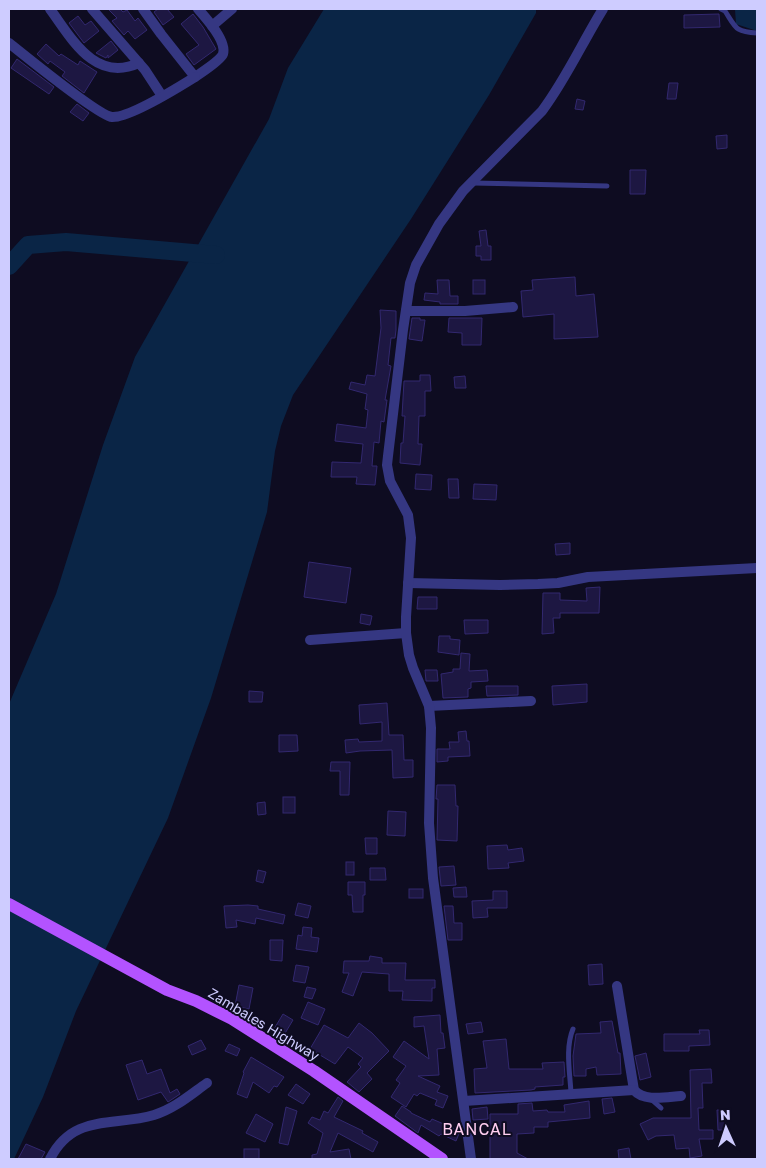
<svg xmlns="http://www.w3.org/2000/svg" width="766" height="1168" viewBox="0 0 766 1168" font-family="'Golos Text',sans-serif">
<style>
.water{fill:#0a2546}
.lines{fill:none;stroke-linecap:round;stroke-linejoin:round}
.river{stroke:#0a2546;stroke-width:18}
.building{fill:#1d1742;stroke:#32286f}
.service{stroke:#353782;stroke-width:5}
.minor{stroke:#353782;stroke-width:10}
.primary{stroke:#b353ff;stroke-width:12}
.labels{text-anchor:middle;dominant-baseline:central;stroke-width:4;stroke-linejoin:round;paint-order:stroke}
.street-label{font-size:14px;fill:#ceccff;stroke:#0e0c21}
.quarter-label{font-size:16px;letter-spacing:1px;fill:#ffcef0;stroke:#0e0c21}
</style>
<rect width="100%" height="100%" fill="#0e0c21"/>
<g class="water">
<path d="M324,9H536V13L489,95L411,219L293,395L281,426L275,451L267,512L211,698L168,818L76,1011L43,1097L14,1159H9V704L56,594L103,445L135,357L269,119L288,68Z"/>
<path d="M735,9H757V31L736,24Z"/>
</g>
<g class="lines">
<path class="river" d="M9,266L28,245L66,242L216,255"/>
</g>
<g class="building">
<path d="M108,9H120L123,12L127,10L135,21L138,18L147,30L135,39L128,31L124,35L112,21L117,18Z"/>
<path d="M158,9H167L174,17L163,25L154,12Z"/>
<path d="M193,14L203,27L216,49L194,65L186,54L199,45L181,24Z"/>
<path d="M719,14L720,27L684,28V15Z"/>
<path d="M78,16L85,25L91,21L99,31L84,43L69,23Z"/>
<path d="M111,41L118,50L108,58V55L106,58L96,53Z"/>
<path d="M46,44L59,56L61,54L78,65L80,61L97,72L84,93L62,76L65,72L50,61L48,64L37,54Z"/>
<path d="M17,59L54,87L49,94L11,68Z"/>
<path d="M669,83H678L676,99H667Z"/>
<path d="M577,99L585,101L583,110L575,109Z"/>
<path d="M77,104L89,113L83,121L70,112Z"/>
<path d="M727,135V148L717,149L716,136Z"/>
<path d="M630,170H646L645,194H630Z"/>
<path d="M486,230L488,246H491V260H481V256H476V246H481L479,231Z"/>
<path d="M575,277L576,296L594,294L598,337L554,339V314L523,317L521,291L533,290L532,280Z"/>
<path d="M437,280H449L450,296H458V304H440V302L424,300L425,293L438,294Z"/>
<rect x="473" y="280" width="12" height="14"/>
<path d="M380,310L396,311V330L395,338H391L388,365L391,366L385,400H387L384,422L381,421L379,443L374,442L372,466H377L375,485L356,484L357,477H331L332,462L361,463L363,444L335,441L337,424L366,428L368,410L365,409L367,394L349,389L351,382L365,385L367,375L375,376L381,328Z"/>
<path d="M412,318H420V320H425L422,341L409,339Z"/>
<path d="M449,318H482L481,345H462V333L448,332Z"/>
<path d="M420,375H430L431,391H425V416H419L418,444H422L420,465L400,463L401,443H403L405,416H402L404,381H420Z"/>
<path d="M465,376L466,388H455L454,377Z"/>
<path d="M416,474L432,475L431,490L415,489Z"/>
<path d="M448,479H458L459,498H449Z"/>
<path d="M474,484L497,485L496,500L473,499Z"/>
<path d="M570,543V554L556,555L555,544Z"/>
<path d="M309,562L351,568L346,603L304,597Z"/>
<path d="M600,587L599,613H560V618H553L554,633L542,634L543,593H560V600L587,601L586,588Z"/>
<path d="M418,597H437V609H417Z"/>
<path d="M361,614L372,616L370,625L360,623Z"/>
<path d="M464,620H488V633L465,634Z"/>
<path d="M439,636H450V639L460,640L459,655L438,652Z"/>
<path d="M461,653L470,654L469,671L487,670L488,681L471,682V688L468,689V697L443,698L441,674L453,672V669H460Z"/>
<path d="M425,670H437L438,681H426Z"/>
<path d="M587,684V702L553,705L552,686Z"/>
<path d="M486,686H518V695L487,696Z"/>
<path d="M249,691L263,692L262,702H249Z"/>
<path d="M387,703L389,735H403L404,760H413V777L393,778L392,750L360,751L346,753L345,740L358,739L359,742L382,741V722L360,724L359,705Z"/>
<path d="M466,731L467,741H469L470,756L448,757V761L437,762V749H450L449,742H459L458,732Z"/>
<path d="M279,735H297L298,751L279,752Z"/>
<path d="M331,762H350L349,795H340V771H330Z"/>
<path d="M437,785H455L456,806H458L457,841L437,840L438,799H436Z"/>
<rect x="283" y="797" width="12" height="16"/>
<path d="M265,802L266,814L258,815L257,803Z"/>
<path d="M388,811L406,812L405,836L387,835Z"/>
<path d="M365,838H377V854H366Z"/>
<path d="M507,845L508,850L522,848L524,861L508,863L509,868L488,869L487,846Z"/>
<rect x="346" y="862" width="8" height="13"/>
<path d="M454,866L456,885L441,886L439,867Z"/>
<path d="M370,868H385L386,880H370Z"/>
<path d="M258,870L266,872L263,883L256,881Z"/>
<path d="M348,882H365V895H363V912H353L352,895H348Z"/>
<path d="M466,887L467,897H454L453,888Z"/>
<rect x="409" y="889" width="14" height="9"/>
<path d="M493,891H507V908H487L488,917L473,918L472,901L493,900Z"/>
<path d="M298,903L311,906L308,918L295,915Z"/>
<path d="M248,905L258,906V909L285,915L283,924L256,918L255,924L236,920L237,927L226,928L224,906Z"/>
<path d="M444,906H453L454,923H462V940H448Z"/>
<path d="M303,927L312,928L311,937L319,938L317,952L296,949L298,935L302,936Z"/>
<path d="M270,940H283L282,961L270,960Z"/>
<path d="M370,956L382,958V963H406L405,980H435V988H432V1001L402,1000L403,991H389V974L362,972L353,996L342,992L349,973H343L344,961H369Z"/>
<path d="M602,964L603,984L589,985L588,965Z"/>
<path d="M296,965L309,967L305,983L293,981Z"/>
<path d="M239,985L253,988L249,1009L235,1006Z"/>
<path d="M307,987L316,989L312,999L304,997Z"/>
<path d="M308,1002L325,1009L318,1025L301,1018Z"/>
<path d="M283,1014L293,1020L284,1035L274,1029Z"/>
<path d="M440,1015L441,1033H443L445,1048L437,1049L439,1075L418,1076L440,1086L437,1092L448,1096L443,1108L435,1105L437,1100L420,1093L417,1096L414,1094L406,1107L391,1097L400,1083L396,1080L406,1066L393,1057L404,1041L429,1059L424,1026L414,1027V1017Z"/>
<path d="M612,1021L618,1053H620L621,1074L597,1075L596,1067L586,1069V1076H574L573,1056L576,1034L601,1033L600,1022Z"/>
<path d="M481,1022L483,1032L468,1034L466,1024Z"/>
<path d="M359,1023L372,1033L389,1051L367,1073L372,1079L359,1092L347,1082L361,1067L358,1064L363,1058L348,1047L335,1064L310,1049L324,1025L348,1038Z"/>
<path d="M699,1030H709L710,1045L689,1046V1051H664V1034H700Z"/>
<path d="M506,1039L509,1069H543L542,1063L564,1062L565,1077H563V1085L535,1087V1089L531,1090L475,1093L474,1069L487,1068L483,1041Z"/>
<path d="M201,1040L206,1049L192,1055L188,1046Z"/>
<path d="M229,1044L240,1049L237,1056L225,1051Z"/>
<path d="M646,1053L651,1077L640,1080L635,1056Z"/>
<path d="M251,1057L284,1077L277,1087L274,1086L269,1093L253,1082L247,1098L237,1094L244,1073L243,1072Z"/>
<path d="M142,1060L147,1074L161,1069L170,1093L177,1089L180,1094L168,1102L161,1092L138,1100L126,1065Z"/>
<path d="M711,1069L712,1083H702L703,1108H698L699,1130H713V1139H699L702,1156L690,1158L689,1148L676,1149L674,1135L656,1136L648,1140L640,1124L653,1118H691L690,1070Z"/>
<path d="M296,1084L310,1094L303,1104L288,1095Z"/>
<path d="M338,1097L343,1101L334,1117L363,1131L362,1133L378,1142L373,1152L338,1133L330,1152L349,1149L351,1159H312V1155L317,1154L323,1133L308,1123L312,1117L320,1120L324,1111L328,1113Z"/>
<path d="M612,1098L615,1112L604,1114L602,1099Z"/>
<path d="M589,1101L590,1118L548,1122V1127H534V1133L517,1134V1153L528,1159H490V1114H518V1104L532,1103L533,1111L547,1110L548,1112H565L564,1105Z"/>
<path d="M402,1106L411,1112V1113L430,1122L432,1119L460,1131L456,1141L441,1134L439,1136L421,1125L418,1133L395,1116Z"/>
<path d="M286,1107L297,1111L288,1145L279,1143Z"/>
<path d="M487,1107L488,1119L473,1120L472,1109Z"/>
<path d="M717,1110H725V1130H718Z"/>
<path d="M256,1114L273,1124L265,1142L246,1133Z"/>
<path d="M26,1144L45,1152L41,1159H18Z"/>
<path d="M629,1148L631,1159H619L618,1150Z"/>
<rect x="244" y="1149" width="15" height="10"/>
</g>
<g class="lines">
<g class="service">
<path d="M721,9L725,11C736,28 735,32 757,33"/>
<path d="M473,183L607,186"/>
<path d="M571,1093C570,1073 565,1048 573,1029"/>
<path d="M652,1100L661,1108"/>
</g>
<g class="minor">
<path d="M50,9C72,39 95,83 139,63"/>
<path d="M92,9L145,70L162,96"/>
<path d="M143,9L161,34L195,77C202,72 220,61 223,54C227,41 206,18 198,9"/>
<path d="M212,26L232,9"/>
<path d="M9,43C24,55 99,116 112,117C129,118 179,87 195,77"/>
<path d="M406,311H465L513,307"/>
<path d="M408,583L500,585L538,584L558,583L588,577L757,568"/>
<path d="M310,640L406,633"/>
<path d="M429,706L531,701"/>
<path d="M617,986L634,1090C644,1102 666,1097 681,1096"/>
<path d="M464,1101L634,1090"/>
<path d="M50,1159C73,1113 113,1127 154,1115C174,1109 190,1095 207,1083"/>
<path d="M471,1159L433,878L429,823L431,728L429,706L413,668L409,655L406,633V617L411,538L408,515L390,481L387,465L388,456L403,330L410,283L416,265L439,224L463,191L542,111C566,79 582,43 603,9"/>
</g>
<path class="primary" d="M9,904L167,990L196,1001L232,1019L314,1071L442,1159"/>
</g>
<g class="labels">
<g class="street-label">
<text transform="translate(264 1024) rotate(31)">Zambales Highway</text>
</g>
<g class="quarter-label">
<text x="477" y="1129">BANCAL</text>
</g>
</g>
<rect width="766" height="1168" fill="none" stroke="#ceccff" stroke-width="20"/>
<g transform="translate(726 1128) rotate(357)" stroke="#0e0c21" stroke-width="4" paint-order="stroke">
<path d="M0-4L9 19L0 12L-9 19Z" fill="#ceccff"/>
<text y="-8" font-size="14" font-weight="bold" text-anchor="middle" fill="#ceccff">N</text>
</g>
</svg>
